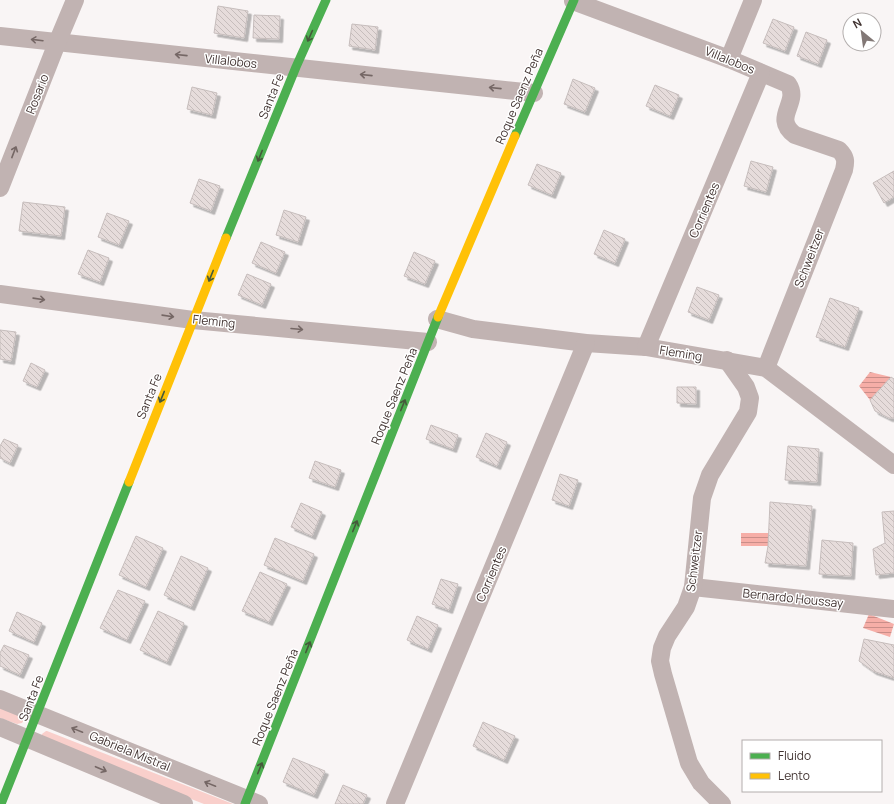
<svg xmlns="http://www.w3.org/2000/svg" width="894" height="804" viewBox="0 0 894 804" font-family="Manrope,sans-serif">
<style>
.grass{fill:#f9cfcb}
.water{fill:url(#water-rules)}
.building{fill:url(#building-back-hatch);stroke:#c6bdbc;filter:url(#shadow)}
.lines{fill:none;stroke-linecap:round;stroke-linejoin:round}
.street{stroke:#c1b3b2;stroke-width:18}
.fast{stroke:#4caf50;stroke-width:9}
.slow{stroke:#ffc107;stroke-width:9}
.oneway{stroke:#45593b}
.oneway2{stroke:#756765}
.labels{text-anchor:middle;dominant-baseline:central;stroke-width:3;stroke-linejoin:round;paint-order:stroke}
.street-label{font-size:12px;fill:#423432;stroke:#fff}
</style>
<defs>
<pattern id="water-rules" width="6" height="5" patternUnits="userSpaceOnUse"><rect width="6" height="5" fill="#f6aea7"/><path d="M0 2.5h6" fill="none" stroke="#c98e89"/></pattern>
<pattern id="building-back-hatch" width="6" height="6" patternUnits="userSpaceOnUse"><rect width="6" height="6" fill="#e6dcdb"/><path d="M-1 5l2 2M0 0l6 6M5-1l2 2" fill="none" stroke="#c6bdbc"/></pattern>
<filter id="shadow"><feDropShadow dx="3.5" dy="3.5" stdDeviation="0" flood-color="#0004"/></filter>
</defs>
<rect width="100%" height="100%" fill="#f9f5f5"/>
<g class="grass">
<path d="M0,705L25,718L22,723L17,724L0,718Z"/>
<path d="M46,731H47L233,804H204L43,741L41,738L42,734Z"/>
</g>
<g class="water">
<path d="M870,372L891,377L870,400L859,386Z"/>
<rect x="741" y="533" width="27" height="13"/>
<path d="M869,614L894,624L890,637L863,628Z"/>
</g>
<g class="building">
<path d="M218,6L248,11L244,38L214,33Z"/>
<path d="M254,15L280,16L279,39L253,38Z"/>
<path d="M773,19L794,27L785,51L763,43Z"/>
<path d="M352,24L378,27L375,50L349,46Z"/>
<path d="M806,32L827,40L818,64L797,56Z"/>
<path d="M573,79L595,88L585,112L564,104Z"/>
<path d="M655,85L679,95L670,116L646,106Z"/>
<path d="M192,87L217,93L212,115L187,109Z"/>
<path d="M751,161L773,167L766,192L744,186Z"/>
<path d="M537,164L561,173L552,195L528,185Z"/>
<path d="M894,171V197L884,203L873,183Z"/>
<path d="M199,179L220,186L211,211L190,203Z"/>
<path d="M23,202L65,207L61,236L19,231Z"/>
<path d="M284,210L306,217L298,242L276,235Z"/>
<path d="M107,213L129,221L119,245L98,237Z"/>
<path d="M604,230L625,239L615,263L594,254Z"/>
<path d="M261,242L285,252L276,273L252,263Z"/>
<path d="M88,250L109,258L100,282L78,274Z"/>
<path d="M414,252L435,261L425,284L404,276Z"/>
<path d="M247,274L271,284L262,305L238,295Z"/>
<path d="M697,287L719,295L709,320L688,312Z"/>
<path d="M830,298L859,308L845,347L816,337Z"/>
<path d="M0,330L16,332L11,361L0,359Z"/>
<path d="M31,363L45,370L37,387L23,381Z"/>
<path d="M891,377L894,379V418H889L875,411L870,400Z"/>
<path d="M677,387H696V404L677,403Z"/>
<path d="M431,425L458,435L453,449L426,439Z"/>
<path d="M486,433L507,442L497,466L476,457Z"/>
<path d="M4,439L18,445L10,463L0,458V446Z"/>
<path d="M788,446L819,449L817,482L785,480Z"/>
<path d="M315,461L341,470L335,487L309,478Z"/>
<path d="M560,474L578,480L569,506L552,500Z"/>
<path d="M770,502L812,506L806,566L765,563L768,546Z"/>
<path d="M301,503L322,512L312,536L291,527Z"/>
<path d="M894,511V573L876,575L873,549L885,543L882,512Z"/>
<path d="M136,536L163,548L146,587L119,575Z"/>
<path d="M275,538L314,554L303,581L264,565Z"/>
<path d="M822,540L853,543L851,576L819,574Z"/>
<path d="M181,556L208,568L191,607L164,595Z"/>
<path d="M260,572L287,584L269,622L242,611Z"/>
<path d="M441,579L458,584L449,610L432,604Z"/>
<path d="M118,590L145,601L127,640L100,628Z"/>
<path d="M158,611L184,623L167,662L140,650Z"/>
<path d="M17,612L42,623L34,642L9,631Z"/>
<path d="M417,616L438,625L428,649L407,640Z"/>
<path d="M864,639L894,645V678L873,671L859,661Z"/>
<path d="M4,645L29,655L20,675L0,666V653Z"/>
<path d="M483,722L515,736L504,760L473,746Z"/>
<path d="M293,758L325,771L314,795L283,782Z"/>
<path d="M343,785L367,795L363,804H335Z"/>
</g>
<g class="lines">
<g class="street">
<path d="M573,1L729,59L788,84C801,103 771,117 795,135L839,150C846,157 846,161 844,170L766,368"/>
<path d="M0,36L534,93"/>
<path d="M729,59L753,0"/>
<path d="M0,188L57,43L75,0"/>
<path d="M0,294L193,320L428,342"/>
<path d="M437,319L473,329L586,343L646,347L766,368L894,465"/>
<path d="M646,347L761,73"/>
<path d="M693,587L894,609"/>
<path d="M0,699L259,804"/>
<path d="M0,727L184,804"/>
<path d="M395,804L586,343"/>
<path d="M722,804L701,783L689,763L663,674L660,661L662,648L667,636L686,607L693,587L702,498L710,475L748,412L750,398L746,387L727,360"/>
</g>
<g class="fast">
<path d="M515,136L574,0"/>
<path d="M226,238L296,67L326,0"/>
<path d="M1,804L129,482"/>
<path d="M245,804L438,317"/>
</g>
<g class="slow">
<path d="M438,317L515,136"/>
<path d="M129,482L226,238"/>
</g>
</g>
<defs><path id="oneway-shaft" d="M-6 0H5M1.5-3L5.5 0L1.5 3" fill="none" stroke-width="1.6" stroke-linecap="round" stroke-linejoin="round"/></defs>
<g class="oneway">
<use href="#oneway-shaft" transform="translate(310 36) rotate(114)"/>
<use href="#oneway-shaft" transform="translate(260 156) rotate(112)"/>
<use href="#oneway-shaft" transform="translate(211 276) rotate(112)"/>
<use href="#oneway-shaft" transform="translate(162 397) rotate(112)"/>
<use href="#oneway-shaft" transform="translate(403 405) rotate(-68)"/>
<use href="#oneway-shaft" transform="translate(355 526) rotate(-68)"/>
<use href="#oneway-shaft" transform="translate(308 647) rotate(-68)"/>
<use href="#oneway-shaft" transform="translate(260 768) rotate(-68)"/>
</g>
<g class="oneway2">
<use href="#oneway-shaft" transform="translate(37 40) rotate(-173)"/>
<use href="#oneway-shaft" transform="translate(181 55) rotate(-174)"/>
<use href="#oneway-shaft" transform="translate(366 75) rotate(-174)"/>
<use href="#oneway-shaft" transform="translate(495 88) rotate(-174)"/>
<use href="#oneway-shaft" transform="translate(14 152) rotate(-69)"/>
<use href="#oneway-shaft" transform="translate(39 299) rotate(8)"/>
<use href="#oneway-shaft" transform="translate(168 316) rotate(8)"/>
<use href="#oneway-shaft" transform="translate(297 329) rotate(5)"/>
<use href="#oneway-shaft" transform="translate(77 730) rotate(-158)"/>
<use href="#oneway-shaft" transform="translate(101 769) rotate(23)"/>
<use href="#oneway-shaft" transform="translate(210 784) rotate(-158)"/>
</g>
<g class="labels">
<g class="street-label">
<text transform="translate(730 60) rotate(22)">Villalobos</text>
<text transform="translate(231 61) rotate(6)">Villalobos</text>
<text transform="translate(37 94) rotate(-69)">Rosario</text>
<text transform="translate(271 96) rotate(-68)">Santa Fe</text>
<text transform="translate(519 96) rotate(-67)">Roque Saenz Peña</text>
<text transform="translate(704 210) rotate(-67)">Corrientes</text>
<text transform="translate(809 258) rotate(-69)">Schweitzer</text>
<text transform="translate(214 321) rotate(6)">Fleming</text>
<text transform="translate(681 353) rotate(9)">Fleming</text>
<text transform="translate(149 396) rotate(-68)">Santa Fe</text>
<text transform="translate(394 396) rotate(-68)">Roque Saenz Peña</text>
<text transform="translate(694 561) rotate(-83)">Schweitzer</text>
<text transform="translate(491 574) rotate(-67)">Corrientes</text>
<text transform="translate(793 598) rotate(6)">Bernardo Houssay</text>
<text transform="translate(275 697) rotate(-68)">Roque Saenz Peña</text>
<text transform="translate(31 698) rotate(-69)">Santa Fe</text>
<text transform="translate(130 751) rotate(22)">Gabriela Mistral</text>
</g>
</g>
<rect x="742" y="740" width="140" height="52" fill="#ffffff" stroke="#b3aead"/>
<rect x="750" y="753" width="20" height="6" fill="#4caf50" stroke="#b3aead"/>
<text x="778" y="760" font-size="12" fill="#423432">Fluido</text>
<rect x="750" y="773" width="20" height="6" fill="#ffc107" stroke="#b3aead"/>
<text x="778" y="780" font-size="12" fill="#423432">Lento</text>
<g transform="translate(862 32) rotate(331)"><circle r="19" fill="#ffffff" stroke="#b3aead"/>
<path d="M0-3L7 15L0 10L-7 15Z" fill="#827876"/>
<text y="-6" font-size="11" font-weight="bold" text-anchor="middle" fill="#423432">N</text>
</g>
</svg>
